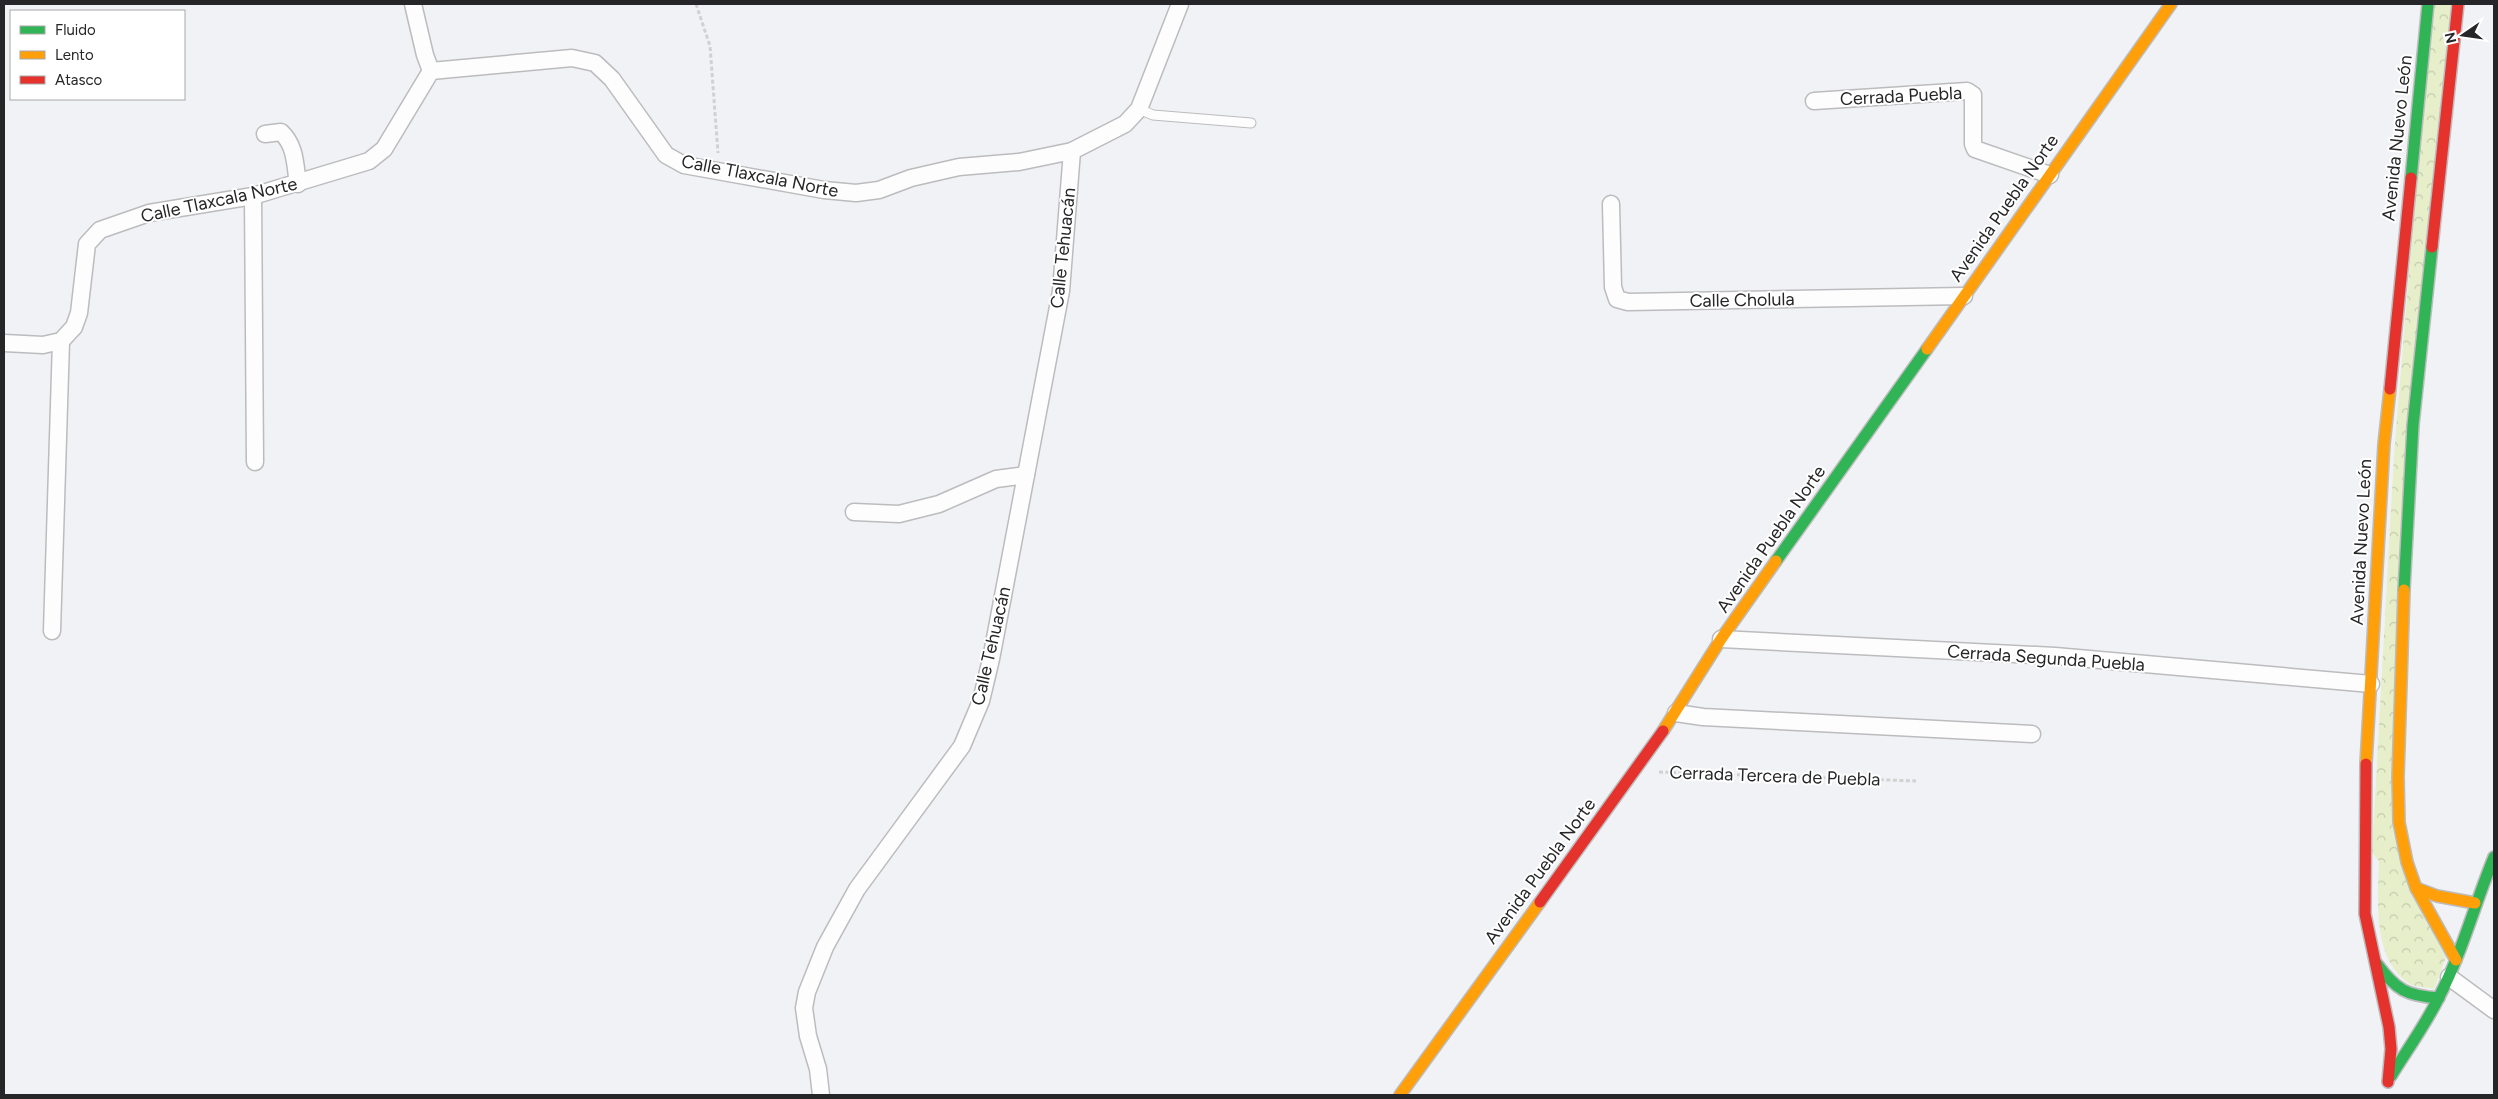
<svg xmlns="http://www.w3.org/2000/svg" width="2498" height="1099" viewBox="0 0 2498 1099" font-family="Figtree,sans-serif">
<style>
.park{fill:url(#park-crowns)}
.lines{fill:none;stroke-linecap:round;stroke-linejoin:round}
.lane-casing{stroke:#bcbcbe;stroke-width:11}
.street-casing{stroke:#bcbcbe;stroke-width:19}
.fast-casing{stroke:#bcbcbe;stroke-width:14}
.slow-casing{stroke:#bcbcbe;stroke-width:14}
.jam-casing{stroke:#bcbcbe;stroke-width:14}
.path{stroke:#d1d1d2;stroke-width:3;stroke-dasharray:4 2.5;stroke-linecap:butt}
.lane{stroke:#fdfdfe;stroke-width:9}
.street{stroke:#fdfdfe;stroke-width:16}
.fast{stroke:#30b455;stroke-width:11}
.slow{stroke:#ff9f0a;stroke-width:11}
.jam{stroke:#e5322d;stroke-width:11}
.labels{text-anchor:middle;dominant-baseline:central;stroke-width:4;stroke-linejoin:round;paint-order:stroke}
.street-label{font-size:18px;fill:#262628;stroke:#fff}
</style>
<defs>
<pattern id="park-crowns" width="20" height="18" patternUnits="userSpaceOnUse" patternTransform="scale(1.25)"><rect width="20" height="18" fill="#e6eeca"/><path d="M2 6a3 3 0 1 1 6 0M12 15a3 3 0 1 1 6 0" fill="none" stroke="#c5ccae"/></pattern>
</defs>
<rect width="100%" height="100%" fill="#f1f2f5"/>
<path class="park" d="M2431,4H2455L2428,280L2396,831L2448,952L2434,989C2426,987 2413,987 2407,982C2372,956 2378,899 2379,861L2372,853L2394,455Z"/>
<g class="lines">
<defs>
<path id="lane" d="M1139,109L1153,115L1251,123"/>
<g id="street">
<path d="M413,4L425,55L431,71"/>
<path d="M1814,101L1967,91L1973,95V144L1975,149L2050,175"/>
<path d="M265,134L281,132C296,146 295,165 298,184"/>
<path d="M253,196L255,462"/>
<path d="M1611,204L1613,287L1617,299L1628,302L1964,296"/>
<path d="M4,343L43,345L61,341L74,327L79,313L87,244L100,230L149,213L253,196L369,161L384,149L431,71L572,58L595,63L612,79L666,155L684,165L824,190L856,193L879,190L911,178L959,167L1019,162L1072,151L1125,124L1139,109L1180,4"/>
<path d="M854,512L899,514L939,504L996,479L1026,475"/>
<path d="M52,631L61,341"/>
<path d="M1721,639L2055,656L2371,684"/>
<path d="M1676,713L1703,717L2032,734"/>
<path d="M2449,977L2494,1010"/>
<path d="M821,1095L818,1069L808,1036L804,1008L807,992L825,947L857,889L962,746L981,701L991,659L1061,291L1072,151"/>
</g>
<g id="fast">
<path d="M2411,178L2428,4"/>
<path d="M1776,561L1927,349"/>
<path d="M2404,590L2413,425L2432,247"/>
<path d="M2377,964C2396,990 2407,996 2439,998"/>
<path d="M2391,1076C2407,1050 2426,1024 2439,997C2462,953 2475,903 2494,857"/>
</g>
<g id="slow">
<path d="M1927,349L2171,4"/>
<path d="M2404,590L2398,777L2399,822L2407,862L2416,888L2456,960"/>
<path d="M1663,731L1721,639L1776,561"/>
<path d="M2366,764L2384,444L2390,389"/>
<path d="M2416,888L2437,896L2475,903"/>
<path d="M1400,1095L1540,902"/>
</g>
<g id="jam">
<path d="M2432,247L2458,4"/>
<path d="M2390,389L2411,178"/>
<path d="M2366,764L2365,914L2389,1027L2391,1049L2388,1082"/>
<path d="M1540,902L1663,731"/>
</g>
</defs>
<use href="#lane" class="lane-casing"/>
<use href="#street" class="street-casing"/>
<use href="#fast" class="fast-casing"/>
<use href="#slow" class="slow-casing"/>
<use href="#jam" class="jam-casing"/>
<g class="path">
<path d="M696,4L710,46L718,153"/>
<path d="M1659,772L1916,781"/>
</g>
<use href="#lane" class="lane"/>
<use href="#street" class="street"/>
<use href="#fast" class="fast"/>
<use href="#slow" class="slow"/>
<use href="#jam" class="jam"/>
</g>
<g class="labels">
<g class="street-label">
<text transform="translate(1901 96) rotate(-3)">Cerrada Puebla</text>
<text transform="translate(2397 138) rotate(-84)">Avenida Nuevo León</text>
<text transform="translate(760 176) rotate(11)">Calle Tlaxcala Norte</text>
<text transform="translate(219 200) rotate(-12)">Calle Tlaxcala Norte</text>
<text transform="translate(2004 208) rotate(-55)">Avenida Puebla Norte</text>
<text transform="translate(1063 248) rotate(-84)">Calle Tehuacán</text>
<text transform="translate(1742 300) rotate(-1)">Calle Cholula</text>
<text transform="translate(1771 539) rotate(-55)">Avenida Puebla Norte</text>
<text transform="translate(2361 542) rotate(-87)">Avenida Nuevo León</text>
<text transform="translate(991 646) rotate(-77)">Calle Tehuacán</text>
<text transform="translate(2046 658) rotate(4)">Cerrada Segunda Puebla</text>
<text transform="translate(1775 776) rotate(2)">Cerrada Tercera de Puebla</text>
<text transform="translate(1540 871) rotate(-54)">Avenida Puebla Norte</text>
</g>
</g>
<rect width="2498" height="1099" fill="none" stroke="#262628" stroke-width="10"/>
<rect x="10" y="10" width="175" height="90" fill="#ffffff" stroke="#a8a8a9"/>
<rect x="20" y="26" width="25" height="8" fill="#30b455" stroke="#a8a8a9"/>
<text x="55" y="35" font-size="15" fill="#262628">Fluido</text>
<rect x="20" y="51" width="25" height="8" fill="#ff9f0a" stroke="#a8a8a9"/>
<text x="55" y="60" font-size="15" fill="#262628">Lento</text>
<rect x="20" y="76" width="25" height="8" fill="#e5322d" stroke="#a8a8a9"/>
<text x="55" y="85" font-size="15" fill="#262628">Atasco</text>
<g transform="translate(2463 35) rotate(257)" stroke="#ffffff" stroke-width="4" paint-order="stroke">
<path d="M0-4L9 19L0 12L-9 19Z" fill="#262628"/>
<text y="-8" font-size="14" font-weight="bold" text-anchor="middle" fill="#262628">N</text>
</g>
</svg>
